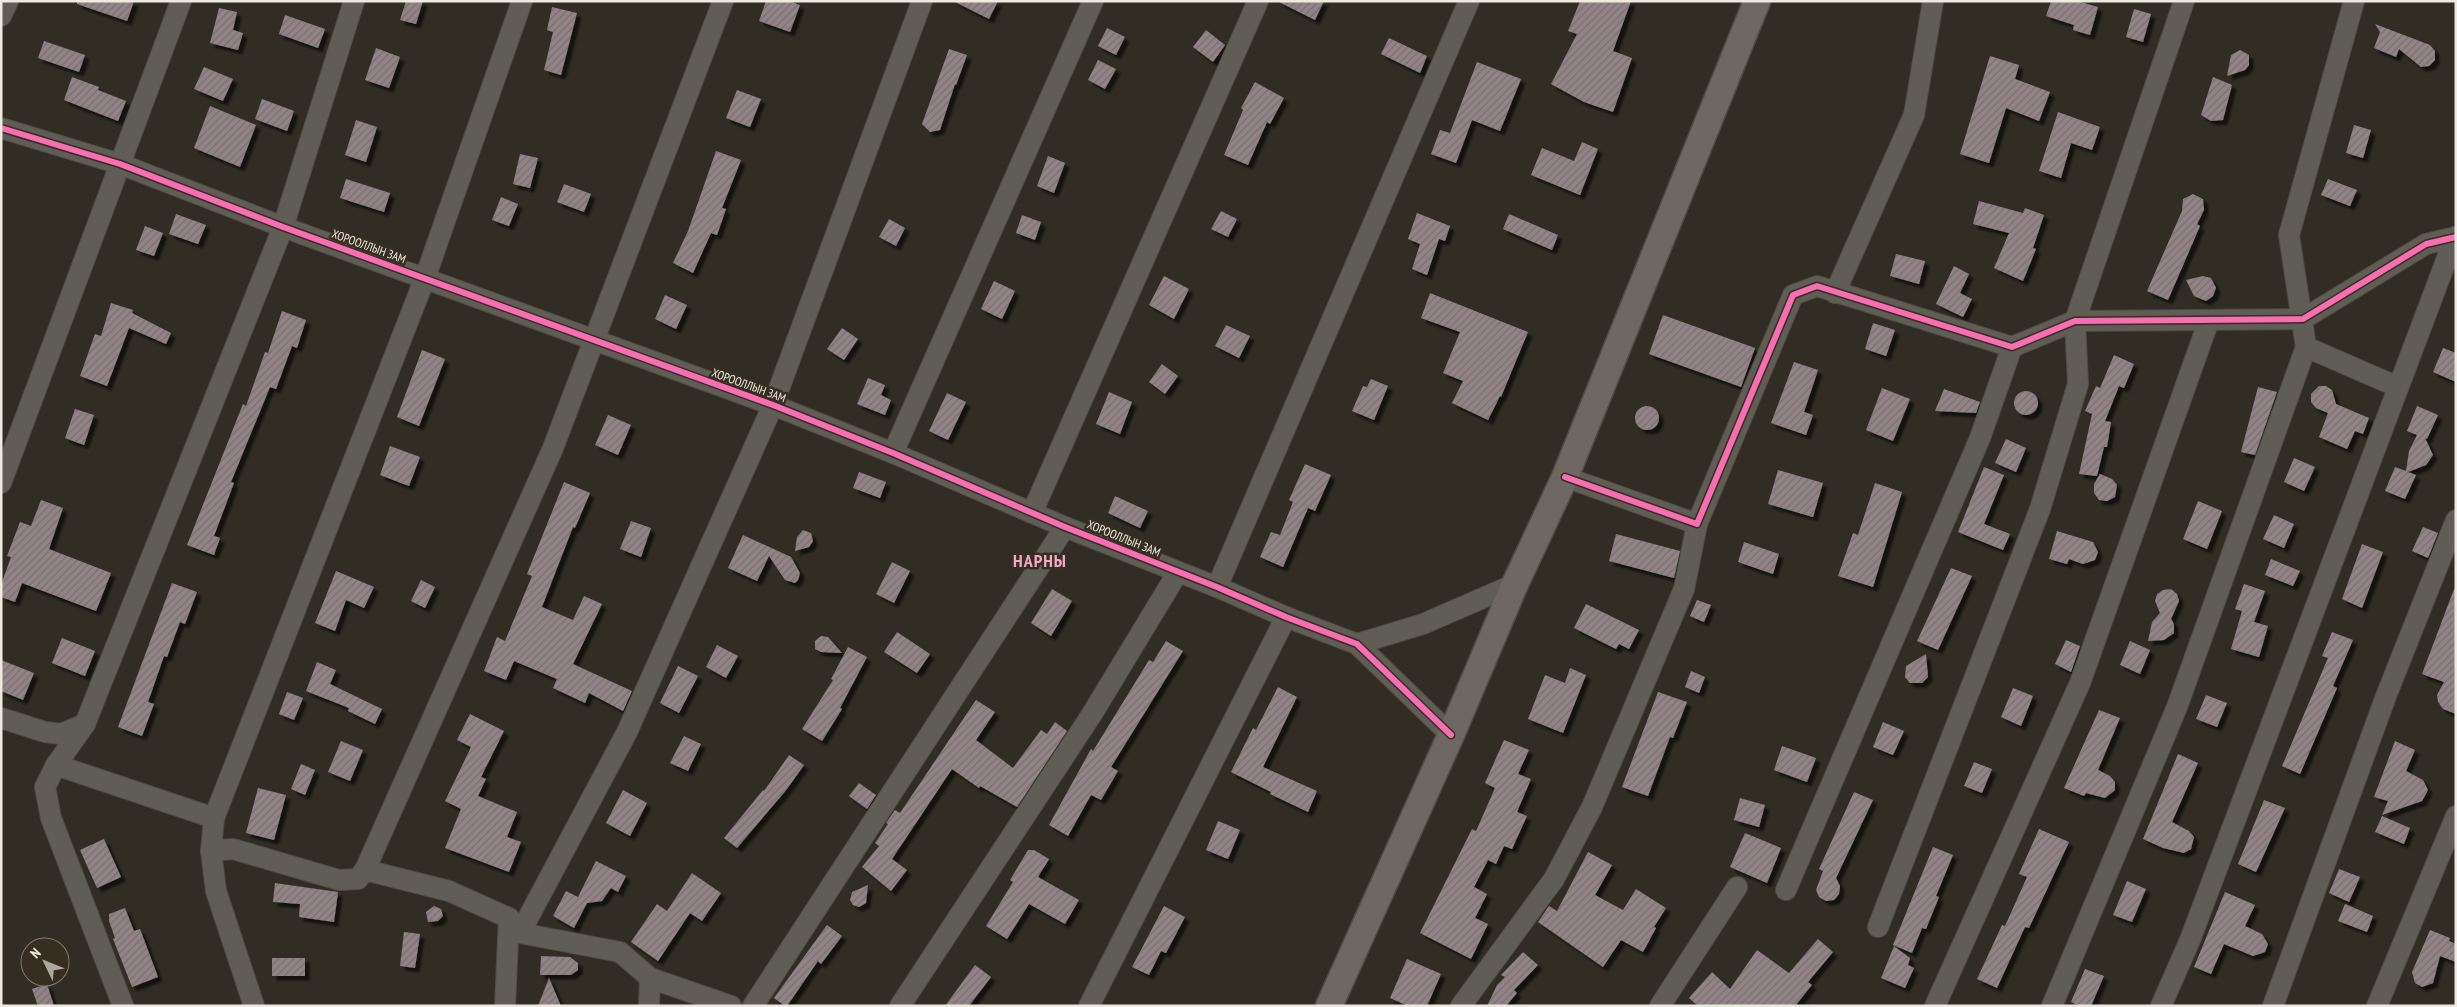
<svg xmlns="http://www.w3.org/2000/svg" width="2457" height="1007" viewBox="0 0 2457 1007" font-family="'PT Sans Narrow',sans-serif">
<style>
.building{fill:url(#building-hatch);filter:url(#shadow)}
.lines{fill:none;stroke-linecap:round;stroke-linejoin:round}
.minor-casing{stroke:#504b45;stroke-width:22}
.major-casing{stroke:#504b45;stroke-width:29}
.minor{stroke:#605d57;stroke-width:20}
.major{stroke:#6f6762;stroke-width:26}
.cycleway-casing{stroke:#362e20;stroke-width:9}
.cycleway{stroke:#f96db3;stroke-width:6}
.labels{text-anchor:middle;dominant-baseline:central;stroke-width:5;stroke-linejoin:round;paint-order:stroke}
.street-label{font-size:12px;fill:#eee9e0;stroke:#362e20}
.district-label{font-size:18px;font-weight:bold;letter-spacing:1px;fill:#f5a7c9;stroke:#362e20}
</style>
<defs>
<pattern id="building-hatch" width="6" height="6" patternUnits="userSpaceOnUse" patternTransform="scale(1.25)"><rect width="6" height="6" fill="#928486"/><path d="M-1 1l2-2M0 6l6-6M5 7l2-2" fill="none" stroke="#786e6f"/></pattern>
<filter id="shadow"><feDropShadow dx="4.5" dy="4.5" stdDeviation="1" flood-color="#0009"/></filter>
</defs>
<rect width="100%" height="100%" fill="#312d25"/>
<g class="building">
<path d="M77,1H134L127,21L77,4Z"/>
<path d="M406,1H423L416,24L400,20Z"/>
<path d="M766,1H789L800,5L790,32L759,21Z"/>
<path d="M953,1H998L989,19Z"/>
<path d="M1277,1H1324L1315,20Z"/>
<path d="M1580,1H1631L1613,51L1632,58L1613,112L1584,102L1551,84L1577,34L1568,31Z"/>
<path d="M2051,1H2077L2098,7L2090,35L2073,30L2074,25L2046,16Z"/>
<path d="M552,7L577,13L561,75L544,70L553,32L547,30Z"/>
<path d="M219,8L237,12L233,30L243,33L238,50L210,43Z"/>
<path d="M2134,9L2151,14L2143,42L2126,37Z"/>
<path d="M285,15L325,29L318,48L279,34Z"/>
<path d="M2375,24L2430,45L2435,51V60L2429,66L2421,67L2399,49L2396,57L2374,48L2380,32Z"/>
<path d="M1107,28L1125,37L1116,55L1098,46Z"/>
<path d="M1206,30L1225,45L1213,62L1193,47Z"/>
<path d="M1389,38L1427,56L1420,73L1381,54Z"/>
<path d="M44,41L85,55L79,72L38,58Z"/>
<path d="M376,48L400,57L389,88L365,80Z"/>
<path d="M949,49L967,55L956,85L955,84L940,130L930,132L922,124Z"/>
<path d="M2240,50L2249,55V65L2245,70L2227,76L2231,55Z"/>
<path d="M1990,56L2019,65L2015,79L2050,92L2039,121L2006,108L1989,163L1960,154Z"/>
<path d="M1098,60L1116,69L1105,89L1088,80Z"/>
<path d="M1477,62L1521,79L1500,131L1472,120L1456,163L1431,154L1440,130L1450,133Z"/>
<path d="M204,67L233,79L223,101L194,89Z"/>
<path d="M72,77L99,87L98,90L126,101L118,121L64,100Z"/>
<path d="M2213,77L2232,85L2223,120L2211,121L2201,115Z"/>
<path d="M1255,82L1284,98L1270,124L1267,122L1248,165L1224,155L1243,110L1241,108Z"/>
<path d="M737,90L761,99L750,127L726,118Z"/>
<path d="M262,99L294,111L287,131L255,119Z"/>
<path d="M210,106L256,125L240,167L194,148Z"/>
<path d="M2058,112L2100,127L2092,150L2071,143L2061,178L2039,171Z"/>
<path d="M356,120L377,127L366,162L345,155Z"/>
<path d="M2354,125L2371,130L2363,158L2346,153Z"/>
<path d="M1582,142L1598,149L1580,195L1531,175L1542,148L1574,161Z"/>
<path d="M716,151L741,160L722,208L726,209L717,235L711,233L693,273L673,263L688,231Z"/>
<path d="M520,154L538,158L530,188L513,184Z"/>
<path d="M1048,156L1065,163L1054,193L1037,186Z"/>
<path d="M346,179L390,193L384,212L340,198Z"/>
<path d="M2328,179L2357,190L2350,206L2321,195Z"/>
<path d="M564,184L591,194L584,212L557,202Z"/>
<path d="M2193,194L2203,199L2204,210L2197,224L2200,226L2168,300L2147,291L2182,211L2183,199Z"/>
<path d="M501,197L518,204L509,226L492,220Z"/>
<path d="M1979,201L2023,213L2025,208L2044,215L2033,248L2036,249L2023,281L1994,268L2009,233L1973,224Z"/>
<path d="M1221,211L1237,219L1228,237L1211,229Z"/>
<path d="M1417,213L1450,226L1445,241L1439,239L1427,275L1412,269L1420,244L1408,239Z"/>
<path d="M176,214L206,225L198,244L169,234Z"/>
<path d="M1509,214L1558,235L1552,250L1503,229Z"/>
<path d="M1022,215L1041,222L1035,240L1016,233Z"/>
<path d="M889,219L905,228L896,246L879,237Z"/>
<path d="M145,226L163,233L154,256L136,250Z"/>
<path d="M1896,254L1925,261L1919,284L1890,276Z"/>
<path d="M1954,266L1969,274L1960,293L1972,299L1963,317L1936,304Z"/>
<path d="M1164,276L1189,289L1174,319L1149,305Z"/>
<path d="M2203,276L2211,278L2216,288L2213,296L2206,301L2194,296L2186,280Z"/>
<path d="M994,281L1015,291L1002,319L981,309Z"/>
<path d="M1430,293L1528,332L1501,397L1500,396L1488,420L1452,403L1463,381L1443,373L1460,332L1421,318Z"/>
<path d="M665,295L687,305L676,329L655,319Z"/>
<path d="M111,303L133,310L132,313L171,333L166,344L129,328L107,386L80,376L95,334L101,336Z"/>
<path d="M282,311L306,320L297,348L292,346L276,389L270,387L231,482L234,483L214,536L220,538L214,555L187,545L243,404L246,406L265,352L268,353Z"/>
<path d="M1663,315L1755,348L1741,387L1649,354Z"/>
<path d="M1873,323L1895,330L1886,356L1865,349Z"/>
<path d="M1226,325L1250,336L1239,358L1215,346Z"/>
<path d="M842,328L858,339L844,360L827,349Z"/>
<path d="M2443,348L2456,353V382L2433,372Z"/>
<path d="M422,350L445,359L419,426L397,417Z"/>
<path d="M2114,355L2134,364L2124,388L2119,386L2105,421L2111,422L2107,447H2104L2097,476L2079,474L2092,414L2085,411L2096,386L2100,388Z"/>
<path d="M1794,362L1818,370L1804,412L1813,415L1806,435L1771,423Z"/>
<path d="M1162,364L1178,376L1165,394L1149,382Z"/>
<path d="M868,378L885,385L881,395L891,400L885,415L857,404Z"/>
<path d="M1371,379L1388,386L1374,420L1352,411L1363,386L1367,387Z"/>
<path d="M2319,386H2326L2332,390L2336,404L2369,418L2363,434L2355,431L2347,449L2319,437L2328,413L2316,408L2311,402V394Z"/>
<path d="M2258,387L2277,392L2255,455L2241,452Z"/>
<path d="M1882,388L1910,399L1893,441L1866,430Z"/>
<path d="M1944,389L1980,402L1976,413L1935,411Z"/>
<circle cx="2026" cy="403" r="12"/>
<path d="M1109,392L1132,402L1120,434L1096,424Z"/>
<path d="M947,393L966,402L948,440L929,431Z"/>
<circle cx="1647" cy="418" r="12"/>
<path d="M2417,406L2438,415L2427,439L2425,438L2433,455L2426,465L2408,472L2416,475L2405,499L2385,491L2395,467L2406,471L2409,451L2417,435L2407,431Z"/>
<path d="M75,409L94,415L84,445L65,438Z"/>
<path d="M608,415L631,425L618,455L595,445Z"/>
<path d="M2006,439L2026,448L2016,472L1995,463Z"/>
<path d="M390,446L420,457L409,486L380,475Z"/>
<path d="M2294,458L2315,467L2304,491L2284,482Z"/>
<path d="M1305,464L1331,475L1315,511L1308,508L1283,567L1260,557L1271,532L1280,535L1293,502L1289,500Z"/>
<path d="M1984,467L2004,475L1984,524L2010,534L2003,550L1958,532Z"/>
<path d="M1778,470L1823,483L1813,517L1768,504Z"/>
<path d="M859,472L886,482L880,498L853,488Z"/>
<path d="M2100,474L2112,479L2117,485L2115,497L2107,501L2099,500L2094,493V484Z"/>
<path d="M564,482L590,493L575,528L573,527L542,607L573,620L584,596L602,604L573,664L632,691L623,711L589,693L585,703L553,688L557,679L514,661L506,680L484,671L497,637L505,641L532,576L527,574Z"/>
<path d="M1875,483L1902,492L1873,587L1838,576L1853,533L1858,535Z"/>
<path d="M1115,496L1148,511L1140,528L1108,513Z"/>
<path d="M41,500L63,508L49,549L111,573L96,611L22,583L15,602L1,597V585L11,557L7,556L20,522L31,526Z"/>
<path d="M2198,501L2222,511L2207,549L2183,539Z"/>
<path d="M2274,515L2294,524L2284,548L2263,539Z"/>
<path d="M631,521L651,528L641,557L620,549Z"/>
<path d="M2423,527L2438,533L2428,558L2412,551Z"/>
<path d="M803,530L811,533L813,541L809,547L795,551L797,537Z"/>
<path d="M2057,531L2093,542L2098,552L2095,560L2083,564L2069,559L2067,564L2049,559Z"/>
<path d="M1616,534L1680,551L1674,578L1609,561Z"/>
<path d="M743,535L791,557L800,573L798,580L795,583L785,580L769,556L757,581L728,568Z"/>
<path d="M1744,542L1779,554L1773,574L1738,562Z"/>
<path d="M2362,544L2383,552L2362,608L2342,599Z"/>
<path d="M2271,559L2300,571L2293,586L2265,575Z"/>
<path d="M892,562L910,571L894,603L876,594Z"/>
<path d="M1951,568L1972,576L1938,650L1917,641Z"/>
<path d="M336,571L374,587L364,608L346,600L335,631L315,623Z"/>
<path d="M421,580L435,587L425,608L411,601Z"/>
<path d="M172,583L197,592L185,624L180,622L167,657L164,656L148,702L154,704L142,736L118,727Z"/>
<path d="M2244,584L2265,591L2254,622L2268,626L2259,657L2231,649L2242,611L2235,609Z"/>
<path d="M1052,589L1072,601L1051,636L1031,623Z"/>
<path d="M2171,589L2177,594L2179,601L2171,619L2174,624V633L2164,640L2148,641L2152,622L2160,613L2155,601L2157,594L2163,590Z"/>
<path d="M2454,589H2456V714L2443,709L2438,702L2437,695L2444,682L2422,674Z"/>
<path d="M1697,600L1711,605L1704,622L1690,616Z"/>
<path d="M1586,604L1639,630L1629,649L1619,644L1616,649L1574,628Z"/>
<path d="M897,632L930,654L917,673L884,652Z"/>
<path d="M2332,632L2353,640L2333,686L2337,688L2300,774L2282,766L2328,658L2322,656Z"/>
<path d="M821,636L828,637L842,653L821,652L815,649V641Z"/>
<path d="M62,638L95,651L85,676L52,663Z"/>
<path d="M2066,640L2080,646L2071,672L2055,664Z"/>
<path d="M1166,641L1183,651L1111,767L1118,771L1101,800L1091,795L1068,836L1049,825L1091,749L1093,751L1149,660L1153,662Z"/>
<path d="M2130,641L2150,650L2140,674L2120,665Z"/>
<path d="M717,645L738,656L726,678L706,667Z"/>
<path d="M848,647L867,657L840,708L842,709L822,741L802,729L833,680L831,679Z"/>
<path d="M1926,654L1928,677L1922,683H1910L1905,677L1906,666Z"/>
<path d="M1,660L34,673L23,700L1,691Z"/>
<path d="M317,662L336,670L330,684L382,709L375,724L348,711L349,708L306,691Z"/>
<path d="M678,666L698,676L679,713L660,703Z"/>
<path d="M1570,668L1586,675L1563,733L1528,719L1545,675L1565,683Z"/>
<path d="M1691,671L1705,677L1699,693L1685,687Z"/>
<path d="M1278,687L1297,697L1263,767L1317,791L1308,812L1270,794L1271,792L1231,772L1253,728L1256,730Z"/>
<path d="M2013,688L2033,696L2021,726L2001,717Z"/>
<path d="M287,692L303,698L294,720L279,714Z"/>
<path d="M1658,692L1687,702L1673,738L1670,737L1648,796L1622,787Z"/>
<path d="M2206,695L2227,703L2217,727L2196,719Z"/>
<path d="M976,700L995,712L976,740L1013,768L1041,730L1047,734L1055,722L1067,731L1017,807L980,786L979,788L952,769L892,859L907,870L891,891L862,867L879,846L875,843L888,824L886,823L895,810L900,813Z"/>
<path d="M2099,710L2120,718L2098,770L2110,776L2115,782V790L2105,798L2086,793L2084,796L2064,788Z"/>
<path d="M470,714L504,731L481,777L486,779L478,796L517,812L507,837L521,842L509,872L445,848L461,809L445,801L471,747L457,740Z"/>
<path d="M1883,722L1904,731L1893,755L1873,747Z"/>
<path d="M684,736L701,744L688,771L670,763Z"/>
<path d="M1504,740L1529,750L1518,774L1531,779L1517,812L1527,816L1512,849L1504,846L1496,864L1488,860L1474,887L1487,894L1475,918L1488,924L1471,959L1420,933L1472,829L1476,831L1495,788L1485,783Z"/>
<path d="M341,741L363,750L350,781L328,772Z"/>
<path d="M2395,741L2415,750L2406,771L2423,780L2428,790L2422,801L2382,815L2388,801L2374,797Z"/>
<path d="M1782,746L1816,758L1807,782L1774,770Z"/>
<path d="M2178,754L2198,763L2172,822L2189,831L2194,837L2191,849L2184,853L2163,848L2143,839Z"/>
<path d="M789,755L804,765L787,789L737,848L724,838L763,790L764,791Z"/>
<path d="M1974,762L1992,769L1982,793L1964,786Z"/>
<path d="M301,764L315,770L305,795L291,789Z"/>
<path d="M859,783L876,795L867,809L849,796Z"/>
<path d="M258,788L286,795L274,840L246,833Z"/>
<path d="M623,790L647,803L630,836L606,823Z"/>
<path d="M1854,792L1873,800L1836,878L1840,886L1839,894L1834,900L1826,901L1819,897L1816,890L1823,871L1819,869Z"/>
<path d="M1740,798L1765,805L1759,827L1734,820Z"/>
<path d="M2264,800L2285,808L2256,872L2238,864Z"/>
<path d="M2382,816L2410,828L2404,844L2375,832Z"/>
<path d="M1218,821L1240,830L1228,859L1206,850Z"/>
<path d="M2039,829L2069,842L2029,928L2025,927L1997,988L1977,979L2002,925L2005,926L2027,877L2019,874Z"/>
<path d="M1745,833L1781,848L1767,883L1730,867Z"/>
<path d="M104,839L121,877L97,888L80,850Z"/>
<path d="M1933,847L1953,855L1936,896L1939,897L1926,929L1922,928L1912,953L1893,945Z"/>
<path d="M1028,850H1034L1049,859L1038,877L1079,900L1065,924L1029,904L1007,939L986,926L1013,882L1010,880Z"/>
<path d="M1588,852L1612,865L1595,895L1623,910L1636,889L1666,908L1654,927L1656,928L1643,952L1621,940L1603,967L1538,922L1549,906L1557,911Z"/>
<path d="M596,861L626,876L618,892L611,888L602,901L587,903L574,928L553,916L566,891L578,897Z"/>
<path d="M2339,869L2360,877L2349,902L2329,893Z"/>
<path d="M692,873L721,893L702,921L690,913L658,961L631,942L657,904L667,911Z"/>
<path d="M2127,881L2146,889L2132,922L2113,915Z"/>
<path d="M275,883L338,892L334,922L299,917L300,904L273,902Z"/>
<path d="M868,885L866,903L859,907L853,905L850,900L852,892Z"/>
<path d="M2225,892L2255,905L2245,926L2262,934L2268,944L2265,952L2253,956L2224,944L2211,974L2194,967Z"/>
<path d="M2345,904L2373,916L2367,932L2338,921Z"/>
<path d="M434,906L441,909L443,916L438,921L428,922L426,912Z"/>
<path d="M1164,906L1185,917L1166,953L1161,951L1149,975L1132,967Z"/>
<path d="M125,908L134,931L140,929L158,977L132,987L113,939L115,938L109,921V914Z"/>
<path d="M827,925L842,936L821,964L818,961L787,1006H785L774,998Z"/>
<path d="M2430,930L2450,938L2449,941L2456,944V962L2440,956L2433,983L2422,987L2415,983L2412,972Z"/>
<path d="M404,932L420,934L415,968L400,966Z"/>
<path d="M1818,939L1833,952L1808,982L1812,985L1795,1006H1698L1689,998L1712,972L1730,989L1757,950L1789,973Z"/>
<path d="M1894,946L1910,958L1908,965L1914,968L1905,988L1881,978Z"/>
<path d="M1523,952L1538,965L1514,990L1517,993L1506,1006H1487L1497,985L1505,977L1501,975Z"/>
<path d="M541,956L570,957L578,963V970L571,975H540Z"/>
<rect x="272" y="958" width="33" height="18"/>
<path d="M1407,959L1441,974L1427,1006H1408L1390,998Z"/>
<path d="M975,965L991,977L969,1006H945Z"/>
<path d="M2085,969L2104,976L2091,1006H2080L2071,1002Z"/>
<path d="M549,978L561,1006H538Z"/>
<path d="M47,984L54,1006H38L32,989Z"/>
</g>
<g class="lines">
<defs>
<g id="minor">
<path d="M1,16L8,1"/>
<path d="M1,128L120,164L283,227L773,405L893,453L1065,527L1217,587L1286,617L1357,644L1451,735"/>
<path d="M1835,293L1914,115L1933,1"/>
<path d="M2306,347L2398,387"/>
<path d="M893,453L1093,1"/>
<path d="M1565,477L1697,524L1793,295L1817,286L2012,347L2075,321L2303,319L2426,244L2456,237"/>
<path d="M1,483L181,1"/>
<path d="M1032,513L1258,1"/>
<path d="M1217,587L1469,1"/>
<path d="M1357,644L1423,624L1515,584"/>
<path d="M1,718L45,732L61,734L85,724"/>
<path d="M56,765L214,818"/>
<path d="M211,851L233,849L339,880L358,879L365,870L449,891L509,918L520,933L620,952L650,978L731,1006"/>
<path d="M365,870L553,448L723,1"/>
<path d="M1786,890L1980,438L2012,347"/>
<path d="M1878,927L2040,509L2078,384L2075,321L2184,1"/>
<path d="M520,933L627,732L773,405L922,1"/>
<path d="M123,1006L51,818L45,787L56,765L85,724L283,227L354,1"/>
<path d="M254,1006L216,891L211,851L214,818L425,278L522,1"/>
<path d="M505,1006L509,918"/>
<path d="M649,1006L650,978"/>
<path d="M753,1006L1065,527"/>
<path d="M900,1006L1092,714L1178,572"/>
<path d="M1089,1006L1286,617"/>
<path d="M1461,1006L1554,879L1592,807L1684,589L1697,524"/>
<path d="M1660,1006L1737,887"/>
<path d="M1935,1006L2080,683L2209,320"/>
<path d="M2052,1006L2177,707L2306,347L2289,235L2354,1"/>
<path d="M2161,1006L2190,940L2455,237"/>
<path d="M2273,1006L2386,696L2456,520"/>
<path d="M2377,1006L2456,816"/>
</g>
<path id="major" d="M1329,1006L1451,735L1515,584L1565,477L1757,1"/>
</defs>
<use href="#minor" class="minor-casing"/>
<use href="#major" class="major-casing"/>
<use href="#minor" class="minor"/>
<use href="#major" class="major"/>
<defs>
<g id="cycleway">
<path d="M1,128L120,164L283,227L773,405L893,453L1065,527L1217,587L1286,617L1357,644L1451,735"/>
<path d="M1565,477L1697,524L1793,295L1817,286L2012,347L2075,321L2303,319L2426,244L2456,237"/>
</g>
</defs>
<use href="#cycleway" class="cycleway-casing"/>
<use href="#cycleway" class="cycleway"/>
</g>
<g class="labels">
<g class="street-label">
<text transform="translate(369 246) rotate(20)">ХОРООЛЛЫН ЗАМ</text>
<text transform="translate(749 385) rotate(20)">ХОРООЛЛЫН ЗАМ</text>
<text transform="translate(1124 538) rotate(22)">ХОРООЛЛЫН ЗАМ</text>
</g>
<g class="district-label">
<text x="1040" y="560">НАРНЫ</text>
</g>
</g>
<rect width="2457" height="1007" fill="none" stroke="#eee9e0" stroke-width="5"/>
<g transform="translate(45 962) rotate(313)"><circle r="24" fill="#362e20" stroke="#80796d"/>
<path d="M0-4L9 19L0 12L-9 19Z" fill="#aca79f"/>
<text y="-8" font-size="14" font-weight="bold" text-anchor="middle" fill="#eee9e0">N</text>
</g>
</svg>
